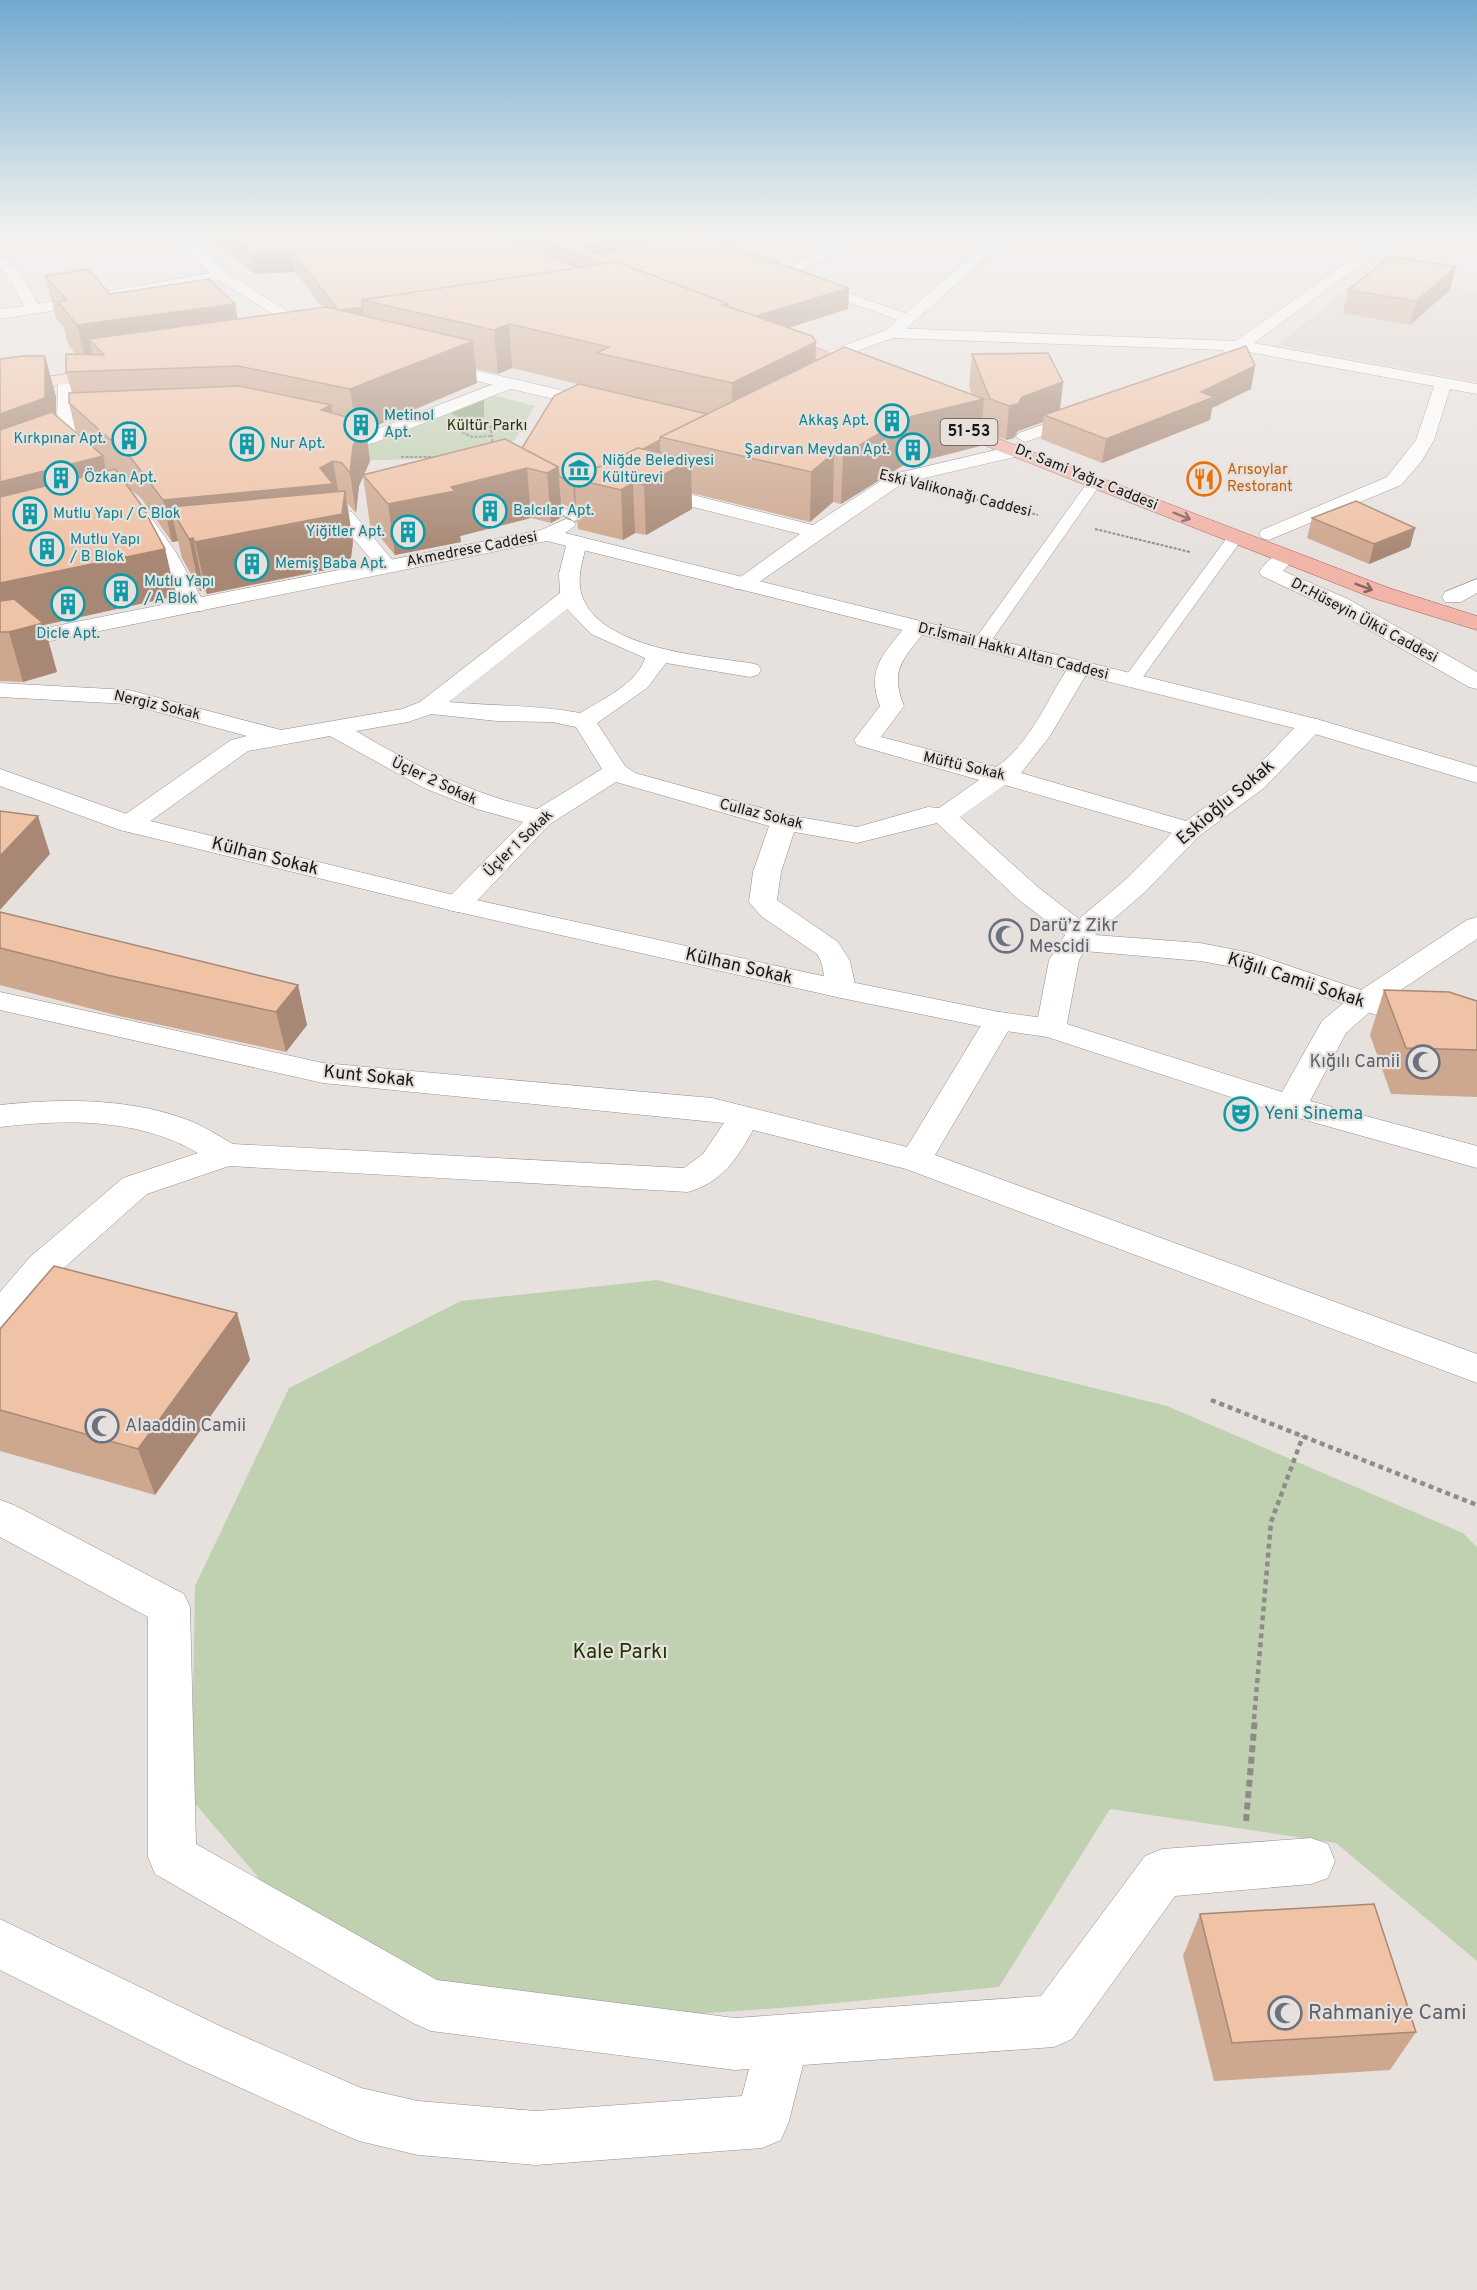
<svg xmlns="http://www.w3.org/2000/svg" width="1477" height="2290" viewBox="0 0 1477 2290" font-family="Overpass,sans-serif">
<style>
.built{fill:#dfd2cb}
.green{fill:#c0d1b2}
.forest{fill:#90a77c}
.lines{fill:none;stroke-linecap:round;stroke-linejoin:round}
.service-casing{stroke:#928d8b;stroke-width:2}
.pedestrian-casing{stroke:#928d8b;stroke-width:1}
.minor-casing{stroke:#928d8b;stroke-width:1}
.tertiary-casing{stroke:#928d8b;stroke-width:1}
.secondary-casing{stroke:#928d8b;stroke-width:1}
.primary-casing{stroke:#a15d50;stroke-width:1}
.path-far2{stroke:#8f8b89;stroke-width:2;stroke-dasharray:3 1.5;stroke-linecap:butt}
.path-far1{stroke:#8f8b89;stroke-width:4.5;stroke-dasharray:5 4;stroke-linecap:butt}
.path{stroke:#8f8b89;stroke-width:6;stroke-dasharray:7 4.5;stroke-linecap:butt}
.service{fill:#fff;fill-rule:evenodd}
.pedestrian{fill:#fff;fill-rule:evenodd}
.minor{fill:#fff;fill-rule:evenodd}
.tertiary{fill:#fff;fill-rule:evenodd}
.secondary{fill:#f9dad4;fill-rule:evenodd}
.primary{fill:#f2b4a9;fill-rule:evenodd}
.wall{fill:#cea78f;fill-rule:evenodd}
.shaded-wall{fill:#a88874}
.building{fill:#f0c2a6;stroke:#a88874;stroke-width:1.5}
.oneway{stroke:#866660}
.labels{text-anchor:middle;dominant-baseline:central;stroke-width:4.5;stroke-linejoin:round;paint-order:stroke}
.far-culture-label{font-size:15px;fill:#0d838f;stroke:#e7e1de;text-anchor:start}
.far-park-label{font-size:15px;fill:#203505;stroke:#e7e1de}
.far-food-label{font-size:15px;fill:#c56008;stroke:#e7e1de;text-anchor:start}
.far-street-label{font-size:15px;fill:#191716;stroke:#e7e1de}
.shield{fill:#e7e1de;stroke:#575452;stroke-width:1.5}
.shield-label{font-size:16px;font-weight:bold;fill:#191716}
.street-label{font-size:18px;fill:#191716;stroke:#e7e1de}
.worship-label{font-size:18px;fill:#5b616d;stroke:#e7e1de;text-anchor:start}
.culture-label{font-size:18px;fill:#0d838f;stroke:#e7e1de;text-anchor:start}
.near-park-label{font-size:21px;fill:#203505;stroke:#e7e1de}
.near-worship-label{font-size:21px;fill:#5b616d;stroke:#e7e1de;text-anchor:start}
</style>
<rect width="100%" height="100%" fill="#e7e1de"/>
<path class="built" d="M1366,273L1477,291V382L1278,345Z"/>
<g class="green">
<path d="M488,394L535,406L504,457L338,461L341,452Z"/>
<path d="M657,1280L1167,1406L1463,1533L1477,1547V1961L1336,1843L1110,1809L999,1987L805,2006L574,2023L317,1946L191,1799L195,1586L289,1388L461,1301Z"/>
</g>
<path class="forest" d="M484,400V417L461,419L451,413Z"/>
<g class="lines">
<defs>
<path id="service" d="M536,496H544L583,519L574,521L536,500Z"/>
<g id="pedestrian">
<path d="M1095,478L1102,482L987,647H975L972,643L975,639L1090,479Z"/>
<path d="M1235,533L1243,538L1137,685H1125L1122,681L1125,677L1229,535Z"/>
</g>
<g id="minor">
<path d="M707,236H724L707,248L668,256L661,252L663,249L698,242Z"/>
<path d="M844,236H861L789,278H779L777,275Z"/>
<path d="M1384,236H1400L1254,343L1477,384V394L1450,389L1434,440L1421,462L1401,485L1269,540L1262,538L1259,534L1262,530L1387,477L1416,440L1434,386L1243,351L1231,357L1225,355L1224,350L892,338L884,333L892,328L1236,341Z"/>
<path d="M0,257L18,270L38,304L220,271L227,275L220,279L121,300L0,319V309L24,306L7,275L0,269Z"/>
<path d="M808,279L914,316L917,319L909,324L904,322L803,286L801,283Z"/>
<path d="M66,374L74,379L76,418L119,416L125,417L128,421L125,425L76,429L77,446L74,450H62L57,424L58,379Z"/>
<path d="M509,378L517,383L515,387L374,443L357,446L316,438L313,434L322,429L364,434Z"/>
<path d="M1085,410L1091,411L1094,415L1091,419L1025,442L1016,437L1019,433Z"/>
<path d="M1017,445L1023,447L1026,451L1023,455L903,483L749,589H735L731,585L735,581L800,534L642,494L639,490L649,484L813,525L890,475Z"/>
<path d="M345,510L352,512L395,563L398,567L395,571H381L353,538L306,543L299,541L296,537L299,533L344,527L335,516L338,512Z"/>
<path d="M141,511L148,513L175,551L206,606L203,611H187L184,606L155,551L131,517L134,513Z"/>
<path d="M577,536L584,538L587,542C583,560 576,578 582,596C601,649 703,656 750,663L758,665L761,670L758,675L750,677L666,663L647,688L597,723L625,766L635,773L787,815L857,827L928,807L939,808L979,780L857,745L854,740L880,706C865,667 886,652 908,623H924L927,628C906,658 888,667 904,706L881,737L996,767C1031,744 1048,697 1071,663H1087L1090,668L1050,736L1021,773L1186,821L1246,778L1302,720L1311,718L1320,720L1323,725L1320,730L1264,788L1199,836L1145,892L1095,935L1200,943L1251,953L1477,1029V1050L1244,969L1200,961L1084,951L1079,960L1066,1028L1062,1035L1051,1037L1040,1035L1036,1028L1049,960L1065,935L1019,900L937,823L857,843L794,832L781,872L777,900L838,942L850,961L856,989L852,995L841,998L830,995C822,983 826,967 817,954L761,916L749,902L753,872L769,826L616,782L550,824L468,910L458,912L448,910L444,904L448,898L523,822L477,809L424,788L330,736L248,751L138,830L129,832L120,830L116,824L120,818L231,740L247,736L128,704L0,697V683L129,690L281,730L402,709L420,702L560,593L559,574L567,542L570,538ZM567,609L591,634L645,658C638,683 600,701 580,713C537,705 493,706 449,702ZM431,714L497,721L552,722L576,727L602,769L537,809C472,794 413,765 356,731L408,722ZM1005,785L1172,833L1125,880L1079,919L1039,888L960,817Z"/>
<path d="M1477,579V593L1461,602H1445L1442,597L1445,592Z"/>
<path d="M0,992L323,1063L712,1098L907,1147L988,1014L999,1012L1010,1014L1014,1021L935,1155L1477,1354V1383L906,1169L753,1130C737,1159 722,1182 688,1192L229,1166L147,1194L56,1275L13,1326L0,1330V1292L30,1257L123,1178L198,1153C139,1118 66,1119 0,1127V1105C62,1098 134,1098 193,1122C207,1128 220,1137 233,1144L684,1168L703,1154L724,1123L323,1083L0,1010Z"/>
<path d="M0,1500L14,1505L184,1594L190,1607L196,1844L437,1980L735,2018L1041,1996L1145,1856L1162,1849L1311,1838L1328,1844L1335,1861L1328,1878L1311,1884L1175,1896L1072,2039L1054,2047L803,2065L789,2121L781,2140L762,2148L536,2165L418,2155L359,2141L340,2133L186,2063L0,1970V1919L222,2027L361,2088L418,2101L536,2111L742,2096L749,2069L735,2070L431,2031L413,2023L155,1874L148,1857V1617L0,1537Z"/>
</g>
<g id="tertiary">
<path d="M173,236H188L225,272L327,336L319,341L313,339L215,278Z"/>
<path d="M995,236H1010L898,336L833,360H821L819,357L821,354L886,330Z"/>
<path d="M432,360L607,401L610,405L601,410L426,369L424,365L426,361Z"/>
<path d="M566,519L573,521L576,525L565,533L1320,720L1477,767V783L1302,730L547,541L0,651V637L541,530Z"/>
<path d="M1286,551L1293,553L1296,557L1283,571L1348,599L1477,672V689L1469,687L1332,609L1262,576L1259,572C1265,563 1275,553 1286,551Z"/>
<path d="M0,769L138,818L458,896L841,980L999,1012L1051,1019L1282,1092L1322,1021L1352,996L1467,920L1477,917V939L1374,1008L1346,1033L1310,1101L1477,1146V1168L1280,1113L1047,1037L999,1030L841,998L458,912L120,830L0,786Z"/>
</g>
<path id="secondary" d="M113,367L119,368L121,372L119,376L0,394V384Z"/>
<g id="primary">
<path d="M775,332L873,369L875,373L873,377H861L769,340L767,337Z"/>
<path d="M939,416L1389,588L1477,616V630L1373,598L933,425L930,421L933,417Z"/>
</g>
</defs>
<use href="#service" class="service-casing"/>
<use href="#pedestrian" class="pedestrian-casing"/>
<use href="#minor" class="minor-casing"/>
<use href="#tertiary" class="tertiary-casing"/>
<use href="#secondary" class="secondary-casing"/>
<use href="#primary" class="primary-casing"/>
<g class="path-far2">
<path d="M490,421L493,446"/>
<path d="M462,432L472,437L492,436"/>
<path d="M401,457H439"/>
<path d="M958,495L1038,515"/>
<path d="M1095,529L1190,552"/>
</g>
<g class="path-far1">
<path d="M1211,1400L1477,1505"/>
<path d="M1254,1719L1271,1522L1303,1436"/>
</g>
<path class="path" d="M1246,1821L1255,1718"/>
<use href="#service" class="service"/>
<use href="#pedestrian" class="pedestrian"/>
<use href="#minor" class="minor"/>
<use href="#tertiary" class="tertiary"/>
<use href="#secondary" class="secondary"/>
<use href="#primary" class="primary"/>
</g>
<g class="wall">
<path d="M209,236H677V237L849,288L848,309L789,328L816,361L972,395L969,387L972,354L1063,382L1060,409L1251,389L1212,408L1210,420L1102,463L1041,439L1043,422L1018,431L1014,438L1006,440L987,433L982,421L980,446L902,466L841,504L833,502L810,522L691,493L692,509L646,535L635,533L623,540L578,529L576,509L575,510L561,503L562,517L551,523L531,518L460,536L461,542L395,555L370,525L363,476L359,486L356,513L347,503L353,542L350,565L207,594L204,590L200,591L182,558L178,541L172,542L141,498L129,488L165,549L176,596L44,625L57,672L23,682L0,681V359L45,356L56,397V415L76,433L69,403L72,393L66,372L76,355L68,344L64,328L56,318L45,276L110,294L238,319L323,308L295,272L255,274ZM512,368L578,384L522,448L364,475L370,461L366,430L477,383L476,369L498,374Z"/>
<path d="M1348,290H1450L1410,325L1343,313Z"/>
<path d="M1312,518L1415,528L1410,547L1369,564L1307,538Z"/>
<path d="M0,912L298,985L307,1025L286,1052L119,1016L0,985Z"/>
<path d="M1384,990L1477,1001V1097L1391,1094L1370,1035Z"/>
<path d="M237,1313L250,1360L155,1495L0,1451V1329Z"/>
<path d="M1200,1914L1416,2032L1390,2070L1214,2081L1183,1956Z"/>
</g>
<g class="shaded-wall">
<path d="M621,236H677V244L597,261L585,248L593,242Z"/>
<path d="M292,251L295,272L255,274L252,254Z"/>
<path d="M1456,267L1450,290L1410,325L1416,301Z"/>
<path d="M849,288L848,309L749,340V318Z"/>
<path d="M235,304L243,347L89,339L96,368L88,369L77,325Z"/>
<path d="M363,307L366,329L339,311Z"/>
<path d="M509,324L512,368L498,374L494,330Z"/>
<path d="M473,341L477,383L366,430L370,461L359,486L356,513L350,473L353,446L357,434L350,389Z"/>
<path d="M816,342L815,386L732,430V383Z"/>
<path d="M45,356L56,397V440L0,462V414Z"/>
<path d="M1255,366L1251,389L1212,408L1210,420L1102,463L1106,439Z"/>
<path d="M1063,382L1059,416L1044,415L1043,422L1018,431L1014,438L1006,440L1009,406L1022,397Z"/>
<path d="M984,399L980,446L902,466L841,504L843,455L905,418Z"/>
<path d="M331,405L337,444L321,410Z"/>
<path d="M660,440L661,466L580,480Z"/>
<path d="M834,453L833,502L810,522L811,472Z"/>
<path d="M103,456L113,501L0,531V482Z"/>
<path d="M691,460L692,509L646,535L644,485Z"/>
<path d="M333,461L340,501L345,491L353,542L350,565L207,594L195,542L193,538L204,590L200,591L189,539L170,507L178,541L172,542L163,500L320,468Z"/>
<path d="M558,467L562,517L551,523L547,473Z"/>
<path d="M527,468L531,518L460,536L461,542L395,555L388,504L451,487Z"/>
<path d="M575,483L576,509L575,510L573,484Z"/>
<path d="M633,483L635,533L623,540L621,490Z"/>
<path d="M1415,528L1410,547L1369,564L1374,544Z"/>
<path d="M165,549L176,596L44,625L57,672L23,682L9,632H0V583Z"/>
<path d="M38,816L50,854L0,910V856Z"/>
<path d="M298,985L307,1025L286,1052L276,1012Z"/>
<path d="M237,1313L250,1360L155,1495L138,1449Z"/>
</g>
<g class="building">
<path d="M230,236H498L580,268L362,300L363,307L341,310H338L292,251L252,254Z"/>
<path d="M530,236H621L593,242L585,248L594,254L681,236H700L849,288L756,316L728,307V304L617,262L605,264Z"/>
<path d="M1391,256L1456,267L1416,301L1348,290Z"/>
<path d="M617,262L728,304L723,305L812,336L816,342L732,383L597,353L609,347L509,324L494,330L362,300Z"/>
<path d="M88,269L110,294L209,279L235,304L77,325L58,302L67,300L45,276Z"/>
<path d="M326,307L473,341L350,389L238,366L66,372V354L104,355L89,339Z"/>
<path d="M1246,346L1255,366L1201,392L1214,397L1106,439L1044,415Z"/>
<path d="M844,347L984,399L905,418L843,455L834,453L811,472L660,437Z"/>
<path d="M1048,353L1063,382L1022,397L1018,404L1009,406L990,399L972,354Z"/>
<path d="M23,356H45V398L0,414V359Z"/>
<path d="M579,384L707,414L660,437V440L643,449L638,448L574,479L575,483L573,484L559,476L558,467L522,448L554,396Z"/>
<path d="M239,386L331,405L321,410L365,422L353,446L350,473L342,463L333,461L320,468L333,484L163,500L131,458L69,403V393Z"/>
<path d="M52,412L103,456L0,482V430Z"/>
<path d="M505,439L558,467L547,473L527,468L451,487L455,491L388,504L363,475Z"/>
<path d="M638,448L691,460L644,485L633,483L621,490L574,479Z"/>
<path d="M115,469L142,506L165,549L0,583V497Z"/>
<path d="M345,491L342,514L195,542L193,538L189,539L170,507Z"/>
<path d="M1356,501L1415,528L1374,544L1312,518Z"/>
<path d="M14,599L43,623L9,632H0V601Z"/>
<path d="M0,811L38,816L0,856Z"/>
<path d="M0,912L298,985L276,1012L107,975L0,948Z"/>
<path d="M1384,990L1449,992L1477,1001V1050L1406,1048Z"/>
<path d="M54,1266L237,1313L138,1449L0,1410V1329Z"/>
<path d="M1374,1904L1416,2032L1232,2043L1200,1914Z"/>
</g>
<defs><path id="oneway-shaft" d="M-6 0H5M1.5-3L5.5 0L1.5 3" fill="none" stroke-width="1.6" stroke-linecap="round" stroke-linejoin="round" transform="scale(1.5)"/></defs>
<g class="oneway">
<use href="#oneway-shaft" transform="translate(1182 516) rotate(22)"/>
<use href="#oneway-shaft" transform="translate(1364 587) rotate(21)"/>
</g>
<linearGradient id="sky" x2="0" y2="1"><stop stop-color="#71aace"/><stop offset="0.42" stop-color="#f4f2f0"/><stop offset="1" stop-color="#f4f2f0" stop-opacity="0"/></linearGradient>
<rect width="1477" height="556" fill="url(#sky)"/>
<defs>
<symbol id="building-ring" viewBox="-11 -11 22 22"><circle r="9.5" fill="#e7e1de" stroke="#0f9aa8" stroke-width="1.5"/><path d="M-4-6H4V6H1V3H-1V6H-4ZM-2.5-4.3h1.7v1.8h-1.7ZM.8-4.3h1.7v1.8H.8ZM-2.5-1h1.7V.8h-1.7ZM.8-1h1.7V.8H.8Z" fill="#0f9aa8"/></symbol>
<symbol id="museum-ring" viewBox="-11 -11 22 22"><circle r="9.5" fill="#e7e1de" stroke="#0f9aa8" stroke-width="1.5"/><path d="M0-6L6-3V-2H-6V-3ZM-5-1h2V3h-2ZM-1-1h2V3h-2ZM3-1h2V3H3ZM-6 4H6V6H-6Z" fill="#0f9aa8"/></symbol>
<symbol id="restaurant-ring" viewBox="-11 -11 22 22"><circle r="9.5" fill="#e7e1de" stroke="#e8710a" stroke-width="1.5"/><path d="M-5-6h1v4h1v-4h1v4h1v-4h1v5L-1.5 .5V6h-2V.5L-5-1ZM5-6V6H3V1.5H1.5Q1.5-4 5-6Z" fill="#e8710a"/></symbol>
<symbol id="mosque-ring" viewBox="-11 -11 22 22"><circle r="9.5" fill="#e7e1de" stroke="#6b7280" stroke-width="1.5"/><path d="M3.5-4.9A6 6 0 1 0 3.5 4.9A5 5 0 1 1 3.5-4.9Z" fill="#6b7280"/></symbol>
<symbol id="theatre-ring" viewBox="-11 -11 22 22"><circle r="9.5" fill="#e7e1de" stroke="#0f9aa8" stroke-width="1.5"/><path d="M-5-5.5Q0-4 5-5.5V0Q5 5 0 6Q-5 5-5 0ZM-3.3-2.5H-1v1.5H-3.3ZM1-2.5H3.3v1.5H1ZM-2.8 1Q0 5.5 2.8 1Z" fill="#0f9aa8"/></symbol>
</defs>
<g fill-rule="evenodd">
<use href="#building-ring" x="873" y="402" width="38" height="38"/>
<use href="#building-ring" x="342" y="406" width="38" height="38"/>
<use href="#building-ring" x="110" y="420" width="38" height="38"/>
<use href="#building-ring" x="228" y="425" width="38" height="38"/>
<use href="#building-ring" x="894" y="431" width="38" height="38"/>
<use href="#museum-ring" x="560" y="451" width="38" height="38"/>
<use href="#building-ring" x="42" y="459" width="38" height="38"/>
<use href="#restaurant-ring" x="1185" y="460" width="38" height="38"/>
<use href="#building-ring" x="471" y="492" width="38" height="38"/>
<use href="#building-ring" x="11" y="495" width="38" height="38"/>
<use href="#building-ring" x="389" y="513" width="38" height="38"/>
<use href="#building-ring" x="28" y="530" width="38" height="38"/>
<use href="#building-ring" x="233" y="545" width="38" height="38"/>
<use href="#building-ring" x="102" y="572" width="38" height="38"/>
<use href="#building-ring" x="49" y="585" width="38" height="38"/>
<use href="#mosque-ring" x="987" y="917" width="38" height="38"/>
<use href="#mosque-ring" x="1404" y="1043" width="38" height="38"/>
<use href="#theatre-ring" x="1222" y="1095" width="38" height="38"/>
<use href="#mosque-ring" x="83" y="1407" width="38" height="38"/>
<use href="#mosque-ring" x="1266" y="1994" width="38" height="38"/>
</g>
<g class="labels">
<g class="far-culture-label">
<text x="384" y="416">Metinol<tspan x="384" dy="17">Apt.</tspan></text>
<text x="869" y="421" text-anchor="end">Akkaş Apt.</text>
<text x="106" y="439" text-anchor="end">Kırkpınar Apt.</text>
<text x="270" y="444">Nur Apt.</text>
<text x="890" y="450" text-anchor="end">Şadırvan Meydan Apt.</text>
<text x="602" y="461">Niğde Belediyesi<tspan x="602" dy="17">Kültürevi</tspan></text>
<text x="84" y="478">Özkan Apt.</text>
<text x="513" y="511">Balcılar Apt.</text>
<text x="53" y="514">Mutlu Yapı / C Blok</text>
<text x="385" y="532" text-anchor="end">Yiğitler Apt.</text>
<text x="70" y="540">Mutlu Yapı<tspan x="70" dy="17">/ B Blok</tspan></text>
<text x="275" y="564">Memiş Baba Apt.</text>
<text x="144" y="582">Mutlu Yapı<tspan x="144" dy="17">/ A Blok</tspan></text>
<text x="68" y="634" text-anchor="middle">Dicle Apt.</text>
</g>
<g class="far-park-label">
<text x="487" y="426">Kültür Parkı</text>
</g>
<g class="far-food-label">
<text x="1227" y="470">Arısoylar<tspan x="1227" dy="17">Restorant</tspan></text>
</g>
<g class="far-street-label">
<text transform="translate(1086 478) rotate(22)">Dr. Sami Yağız Caddesi</text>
<text transform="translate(955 494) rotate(14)">Eski Valikonağı Caddesi</text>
<text transform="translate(472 550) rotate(-11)">Akmedrese Caddesi</text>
<text transform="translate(1364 621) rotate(28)">Dr.Hüseyin Ülkü Caddesi</text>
<text transform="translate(1013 652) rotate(14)">Dr.İsmail Hakkı Altan Caddesi</text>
<text transform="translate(157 706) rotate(13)">Nergiz Sokak</text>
<text transform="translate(964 767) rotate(13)">Müftü Sokak</text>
<text transform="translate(434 782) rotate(25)">Üçler 2 Sokak</text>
<text transform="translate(761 815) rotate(14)">Cullaz Sokak</text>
<text transform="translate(519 844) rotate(-44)">Üçler 1 Sokak</text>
</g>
<rect class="shield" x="940.5" y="419" width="57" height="26" rx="4.5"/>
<g class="shield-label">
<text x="969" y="432">51-53</text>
</g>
<g class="street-label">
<text transform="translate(1226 803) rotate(-40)">Eskioğlu Sokak</text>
<text transform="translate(265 857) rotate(14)">Külhan Sokak</text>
<text transform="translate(739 967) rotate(13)">Külhan Sokak</text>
<text transform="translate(1296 981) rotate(18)">Kiğılı Camii Sokak</text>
<text transform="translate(369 1077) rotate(6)">Kunt Sokak</text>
</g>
<g class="worship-label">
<text x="1029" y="926">Darü’z Zikr<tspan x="1029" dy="21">Mescidi</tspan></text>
<text x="1400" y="1062" text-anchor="end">Kığılı Camii</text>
<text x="125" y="1426">Alaaddin Camii</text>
</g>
<g class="culture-label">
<text x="1264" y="1114">Yeni Sinema</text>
</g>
<g class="near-park-label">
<text x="620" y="1652">Kale Parkı</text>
</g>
<g class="near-worship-label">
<text x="1308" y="2013">Rahmaniye Cami</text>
</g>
</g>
</svg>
